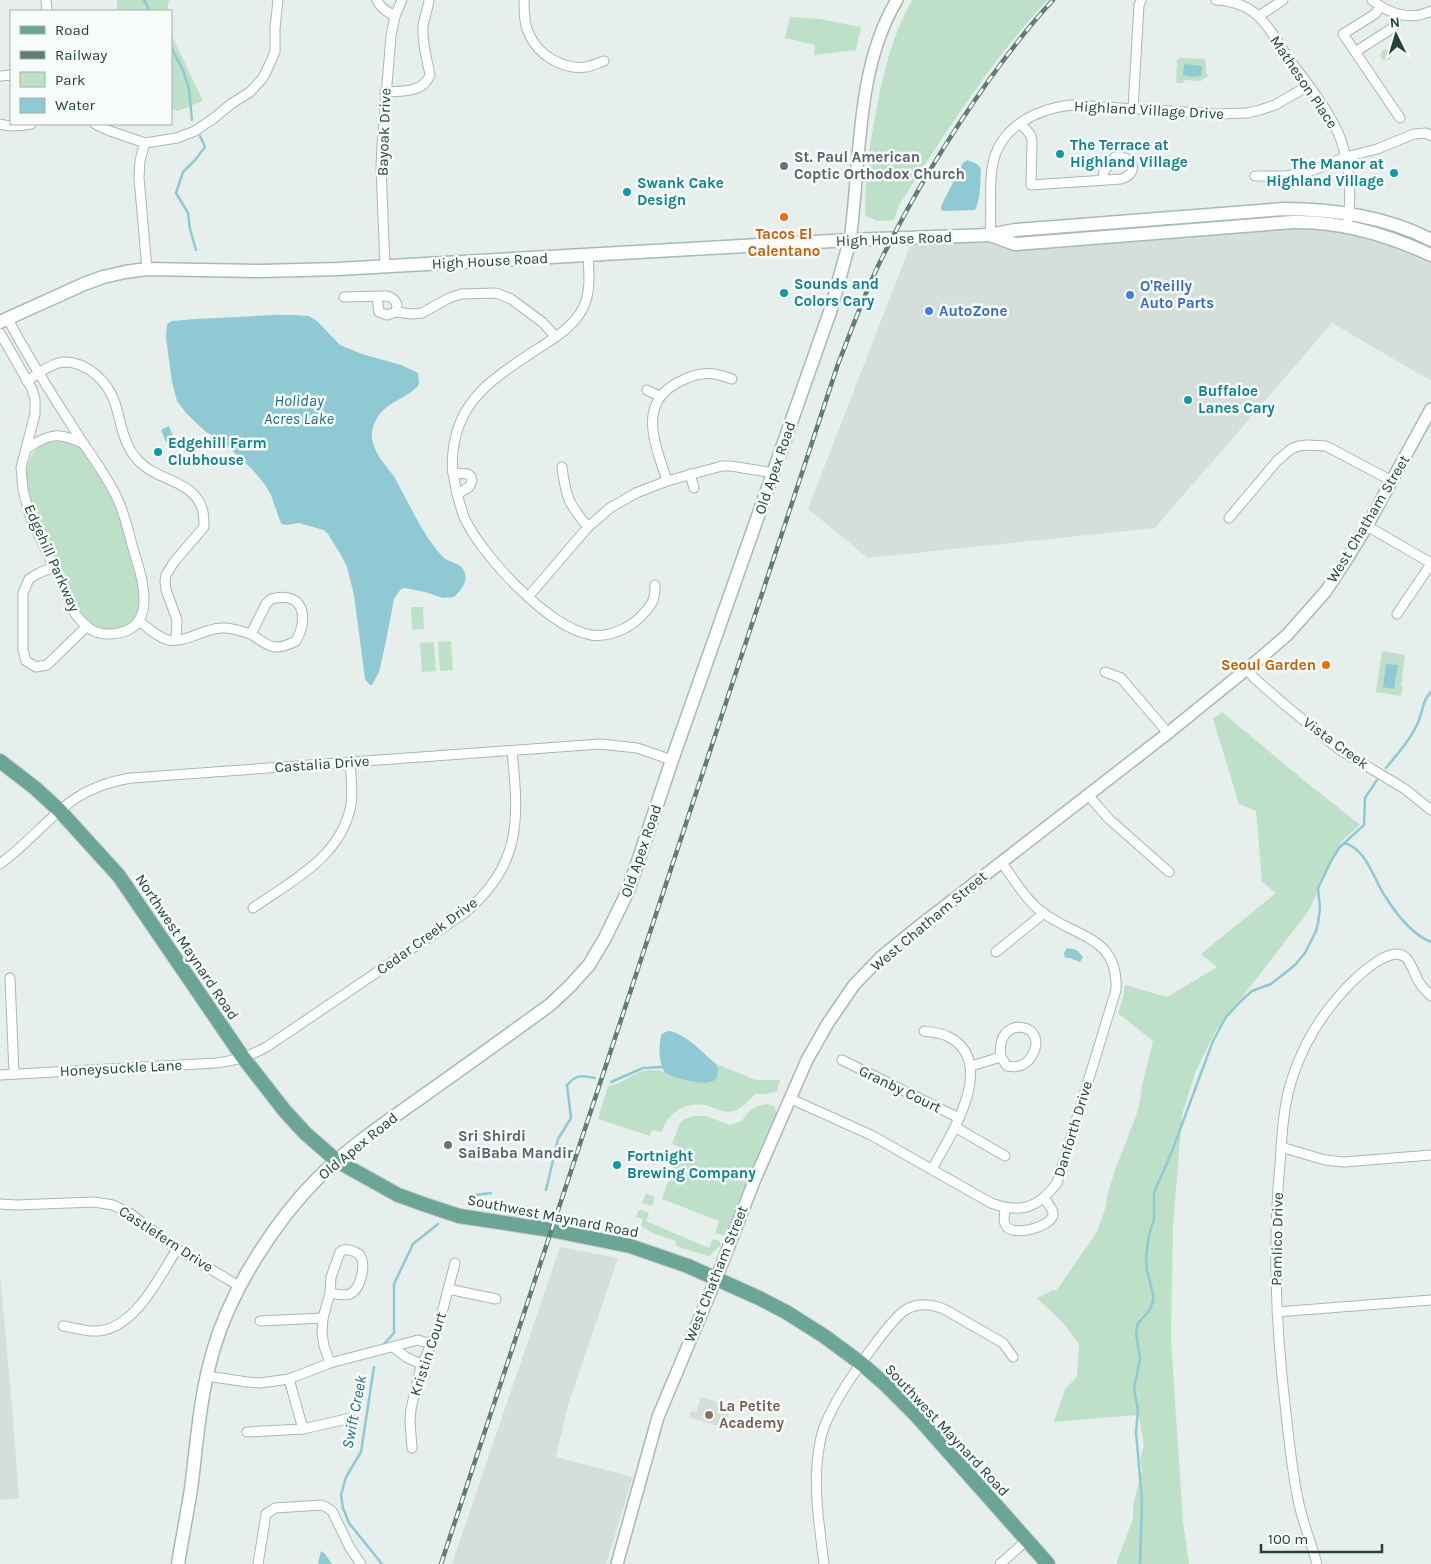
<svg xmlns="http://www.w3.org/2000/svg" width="1431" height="1564" viewBox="0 0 1431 1564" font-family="Karla,sans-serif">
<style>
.built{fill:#d4dfda}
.green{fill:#bfe0c8}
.water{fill:#8ec9d4}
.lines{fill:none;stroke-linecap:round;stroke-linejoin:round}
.stream{stroke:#8ec9d4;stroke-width:2.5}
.minor-casing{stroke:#a8b8b2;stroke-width:11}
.tertiary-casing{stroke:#a8b8b2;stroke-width:14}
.secondary-casing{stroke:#a4bbb3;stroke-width:15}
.primary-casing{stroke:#c2cac8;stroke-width:16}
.minor{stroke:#fff;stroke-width:9}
.tertiary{stroke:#fff;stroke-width:11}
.secondary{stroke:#fff;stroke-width:12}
.primary{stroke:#6aa596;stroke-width:14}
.rail-casing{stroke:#5f7d75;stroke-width:4.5}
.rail{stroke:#f7fbf9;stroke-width:2.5;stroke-dasharray:8;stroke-linecap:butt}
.culture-dot{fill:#0f9aa8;stroke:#f7fbf9;stroke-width:2}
.worship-dot{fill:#6b7280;stroke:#f7fbf9;stroke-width:2}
.food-dot{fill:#e8710a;stroke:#f7fbf9;stroke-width:2}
.shop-dot{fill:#3f7fe0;stroke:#f7fbf9;stroke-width:2}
.education-dot{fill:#8d6e63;stroke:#f7fbf9;stroke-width:2}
.labels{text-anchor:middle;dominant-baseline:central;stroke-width:5;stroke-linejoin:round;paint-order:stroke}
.street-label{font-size:15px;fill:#24423a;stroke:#f7fbf9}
.culture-label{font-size:15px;font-weight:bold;fill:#0d838f;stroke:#f7fbf9;text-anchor:start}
.worship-label{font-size:15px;font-weight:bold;fill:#5b616d;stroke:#f7fbf9;text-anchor:start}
.food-label{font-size:15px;font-weight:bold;fill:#c56008;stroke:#f7fbf9}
.shop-label{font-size:15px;font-weight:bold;fill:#366cbe;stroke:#f7fbf9;text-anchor:start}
.education-label{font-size:15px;font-weight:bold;fill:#785e54;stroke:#f7fbf9;text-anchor:start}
.water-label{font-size:16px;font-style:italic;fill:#1c6f80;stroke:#f7fbf9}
</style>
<rect width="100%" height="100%" fill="#e6efeb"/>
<g class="built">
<path d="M1314,222L1431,255V381L1332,323L1155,528L868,558L808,509L913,238L990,235L1015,244Z"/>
<path d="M560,1247L618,1258L568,1405L556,1457L633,1477L606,1564H452Z"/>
<path d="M0,1274L12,1406L19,1498L0,1500Z"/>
<path d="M701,1397L731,1406L724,1428L689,1417L691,1411L696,1412Z"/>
</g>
<g class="green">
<path d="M117,0H169L167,11H117Z"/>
<path d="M912,0H1048C990,61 945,134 899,205L894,220L877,221L865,215C865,180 869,147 876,112C883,73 892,36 912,0Z"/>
<path d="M790,17L820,19L861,27L856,50L814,55L815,45L785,38Z"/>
<path d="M171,34L203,101L178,111L171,109Z"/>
<circle cx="1386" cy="55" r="5.5"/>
<path d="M1180,58L1204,59L1206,62V74L1209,75L1201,81L1184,80L1183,83H1176L1177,60Z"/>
<path d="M52,440L69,441L76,445L83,450L99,473L111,494L119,511L140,586L142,606L131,624L121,630L100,631C95,628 88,624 84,620C78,612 68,589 63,579C48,549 14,489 31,456C36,448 44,443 52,440Z"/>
<path d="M411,607H423L424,629L412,630Z"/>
<path d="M451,641L453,670L440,671L438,642Z"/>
<path d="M434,642L436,671L422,672L420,643Z"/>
<path d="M1382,651L1405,655L1401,686L1403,687L1401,696L1376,692Z"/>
<path d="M1222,712L1301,778L1360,825L1342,841L1308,912L1215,1032L1195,1073L1182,1115L1173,1226L1171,1339L1183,1522L1189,1564H1116L1133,1519V1506L1142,1470L1140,1460L1144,1445L1139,1418L1137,1415L1054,1422L1065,1389L1077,1377L1079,1344L1064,1324L1037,1298L1053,1290L1056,1291L1097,1232L1106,1206L1107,1196L1115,1170L1138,1111L1143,1081L1153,1041L1118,1013L1123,998L1125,985L1167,997L1217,967L1201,954L1276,893L1262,882L1256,811L1239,804L1213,719Z"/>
<path d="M716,1064L756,1080H780L777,1091L767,1094H756C749,1099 742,1109 734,1111C725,1114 713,1107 704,1105C684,1102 667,1114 662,1132L652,1130L650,1136L598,1119L608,1086C621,1085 631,1074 643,1071C662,1066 684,1081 704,1083L718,1069Z"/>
<path d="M767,1104L774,1106L777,1113L727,1233C723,1236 720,1235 715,1233L719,1221L662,1199L680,1147L672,1144L680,1123L685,1119L693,1116H706L730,1125L742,1121C748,1110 754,1106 767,1104Z"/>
<path d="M646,1193L655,1197L652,1206L642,1203Z"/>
<path d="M642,1210L649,1213L646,1221L709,1248L713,1239L719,1241L721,1245L709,1256L681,1248L676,1245V1241L655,1234L641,1226L643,1219L636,1217L638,1211Z"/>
</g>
<g class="water">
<path d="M1184,64L1202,66L1201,76H1196V77L1183,75Z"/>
<path d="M967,160L977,164L981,169C980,182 981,198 975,210L943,211L941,209V206L963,163Z"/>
<path d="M275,315H295L309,316L317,321L340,345L362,354L401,365L418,373L419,384L417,387C404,400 384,403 376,420C373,426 371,433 372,439C374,452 385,465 393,475C397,481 400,489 404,495C415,516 426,539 443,557C449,563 460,562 464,571C469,581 461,590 454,597L443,598L425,592L405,588L401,589L394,599L386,641L379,672L372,685H370L365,679L354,595L347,567L341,555L328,534L324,530L299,523L287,525L282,524L280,521L271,495L265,485L253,470L219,439L206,432L187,414L177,401L172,382L166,338L167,324L172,321L196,319Z"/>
<path d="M169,426L173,436L182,445L176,451L166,442L161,430Z"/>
<path d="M1386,664L1398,665L1394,689L1383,687Z"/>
<path d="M1067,948L1077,950L1083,957L1080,962L1070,958H1065L1064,953Z"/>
<path d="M669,1031C685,1033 704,1054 716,1064L718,1069L717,1078C715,1080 713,1081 710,1082C702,1085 672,1078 665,1072C659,1066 658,1041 662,1034C665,1032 666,1032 669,1031Z"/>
<path d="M321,1551L325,1554L332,1564H318Z"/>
</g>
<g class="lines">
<g class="stream">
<path d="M144,0L150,11"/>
<path d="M171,47L183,70L189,89L192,120"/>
<path d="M196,250L190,229L188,213L176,193L183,172L195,160L205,147L200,136"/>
<path d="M1386,768C1398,753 1412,738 1419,720C1423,710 1423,699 1431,692"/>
<path d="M1344,843C1365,848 1373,876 1383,893C1394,911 1411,934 1431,942"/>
<path d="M611,1082L643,1068L663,1067"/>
<path d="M546,1190L558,1139L571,1118L567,1085C578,1073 581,1076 595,1078"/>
<path d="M468,1196L491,1193"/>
<path d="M384,1344L394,1333V1284L413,1244L438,1224"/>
<path d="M374,1367L361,1452L346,1477L341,1495L343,1508L349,1523L382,1564"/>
<path d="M1140,1564L1142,1500L1136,1432L1138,1410L1134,1389L1140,1359L1136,1333L1138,1323L1149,1311L1153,1301V1293L1147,1271L1146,1257L1149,1235L1154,1219V1193L1172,1151L1213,1041L1226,1017L1242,1000L1252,991L1271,984L1295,965L1305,953L1316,931L1318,923L1320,908L1318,888L1331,861L1339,848L1364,825L1365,798L1377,780"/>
</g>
<defs>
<g id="minor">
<path d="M46,0L47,11"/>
<path d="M377,0C380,8 388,12 395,16"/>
<path d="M524,0C524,11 524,24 529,34C538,55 563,70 586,67C592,66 598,63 604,61"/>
<path d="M1216,0C1231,1 1247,5 1258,16C1270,27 1278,43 1287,56C1305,81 1331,112 1341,140C1349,164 1352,194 1348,220"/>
<path d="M1372,0C1389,14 1411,21 1431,11"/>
<path d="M1380,7L1375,14L1343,34L1400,118"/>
<path d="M1259,16L1283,0"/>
<path d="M1355,52L1391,29L1395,25L1397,14"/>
<path d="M0,76L11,75"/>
<path d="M385,92C402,91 423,93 430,75C427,59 422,44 423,27C424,18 428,9 429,0"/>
<path d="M1133,108L1139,5L1141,0"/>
<path d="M1020,123L1030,134L1032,140L1031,185L1121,179C1141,173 1132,154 1115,157L1104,171L1103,180"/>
<path d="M0,124C11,127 19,126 31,124"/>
<path d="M95,124L110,131L145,143L177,138L195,131L214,118L231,104L250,92L262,79L266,72L275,52V28L278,0"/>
<path d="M145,143L140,160L139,178L147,269"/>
<path d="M1255,176H1286L1308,172L1346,157L1377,149L1414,134L1426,133L1431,136"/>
<path d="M990,235C992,213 989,191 992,169C997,128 1035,109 1072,105L1217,114L1247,113L1260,110L1275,105L1308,86"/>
<path d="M588,255C589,273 591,292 583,308C574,326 556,337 539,348C504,371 467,392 456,435C453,448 451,460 453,473C455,487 459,503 464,517C481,555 549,628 591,635C604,637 616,633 627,627C635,623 650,609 653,600C655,596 655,590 655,585"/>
<path d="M385,266L381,167L382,145L391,36L395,16L402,0"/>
<path d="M377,296L379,312L387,315L396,312L411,314L422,313L449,298L461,294L496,293L511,299L542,322L556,337"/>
<path d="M344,297L387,296C395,298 399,304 396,312"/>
<path d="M0,333L32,389L35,399V414L21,468L23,490L30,516L76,615C86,627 94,635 111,634C162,631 141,575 132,545C128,529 124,512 117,498C108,478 95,461 83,443C57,402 30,362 8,319"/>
<path d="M27,381C38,374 51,363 64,362C88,362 108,382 115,403C121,422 123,444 137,459C155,481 192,479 202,508C204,514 204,521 204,527L174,562L166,575L165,581L166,590L177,620L176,640"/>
<path d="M647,390L659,396"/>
<path d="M28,448C49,433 60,432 84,444"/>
<path d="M562,467C566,498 568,503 588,527"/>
<path d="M453,473L468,474L471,477L472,481L469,487L457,494"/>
<path d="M690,474L694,488"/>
<path d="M667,481C655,443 635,401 683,380C701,371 713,372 732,379"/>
<path d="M1229,518L1277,461L1291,449L1299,446L1308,445L1326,446L1392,481"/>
<path d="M1367,526L1431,563"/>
<path d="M53,567L39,573L29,579L23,593V650L26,661L36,667L47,665L86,627"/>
<path d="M528,597L588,527L610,508L636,493L667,481L722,466H731L774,473"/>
<path d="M1397,614L1431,564"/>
<path d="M139,621C148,628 157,637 168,640C186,643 203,629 221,628C231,627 241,631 251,634L266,604L271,599C304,590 309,618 296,641C274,652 270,647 251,634"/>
<path d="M1247,669L1254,678L1285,705L1340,750L1405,789L1431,810"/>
<path d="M1105,672L1121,678L1168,733"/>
<path d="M1088,795L1109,819L1169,872"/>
<path d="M0,864C49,828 64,788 131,778L600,744L637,748L672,760"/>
<path d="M253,908C293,880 341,857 351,805C353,791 351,776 350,762"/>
<path d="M996,952L1044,913"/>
<path d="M10,978L14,1074"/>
<path d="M924,1031C931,1032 940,1033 947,1036C1000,1061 950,1136 932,1169"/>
<path d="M842,1060L959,1118"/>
<path d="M971,1066L1001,1057L1007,1066C1018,1068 1025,1066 1031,1057C1053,1023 994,1012 1001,1057"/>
<path d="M0,1075L216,1063C233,1061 253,1055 268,1046L463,914C522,866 519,820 512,751"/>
<path d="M791,1099L871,1135L991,1203C1021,1214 1038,1208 1057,1183L1116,990C1119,936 1076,938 1042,912C1025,899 1014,879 1001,862"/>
<path d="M955,1127L1005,1156"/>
<path d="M1281,1147L1325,1160L1344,1162L1431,1155"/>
<path d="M0,1204L17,1205L94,1202L113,1205L131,1214L177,1249L239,1286"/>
<path d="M1005,1208C1005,1213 1003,1220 1005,1224C1010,1238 1050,1228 1053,1215C1054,1210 1047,1203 1044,1198"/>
<path d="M448,1289L496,1299"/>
<path d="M330,1293C336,1294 344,1296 350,1294C361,1289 367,1263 359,1254C353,1251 346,1247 340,1252L331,1277L330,1293L323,1318L322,1333L324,1346L330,1363"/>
<path d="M1277,1312L1431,1300"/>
<path d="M260,1321L323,1318"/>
<path d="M63,1326C75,1328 87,1332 98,1331C135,1328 159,1278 177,1249"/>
<path d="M393,1347L406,1357L423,1365"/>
<path d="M207,1376L247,1382L260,1383L289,1379L330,1363L418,1340L431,1344"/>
<path d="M289,1379L303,1429"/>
<path d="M247,1432L303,1429L351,1418"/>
<path d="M412,1448L410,1422L411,1409L420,1370L438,1328L455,1263"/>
<path d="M258,1564L266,1514L275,1508L321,1505L326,1507L332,1511L350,1548L361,1564"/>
<path d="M824,1564C819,1523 812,1483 820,1442C822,1430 828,1417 834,1406C843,1388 891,1317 907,1309C918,1303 932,1304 944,1309L1003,1343L1013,1357"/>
<path d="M1000,1564L1027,1540"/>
<path d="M1317,1564C1311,1542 1302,1521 1298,1499C1292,1471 1289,1441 1286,1413C1276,1330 1272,1247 1280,1164C1282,1136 1283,1106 1292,1079C1303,1044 1323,1012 1348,986C1359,975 1393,942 1407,959C1412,965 1415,975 1419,982C1422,987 1427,992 1431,996"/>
</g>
<g id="tertiary">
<path d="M850,240C861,163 855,69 897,0"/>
<path d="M617,1564L658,1417L716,1279L755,1179L807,1060L828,1023L854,985L881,957L918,927L1168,733L1258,660L1287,635L1326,591L1347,559L1367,526L1431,409"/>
</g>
<g id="secondary">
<path d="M990,235L1015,244L1293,222C1340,221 1388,235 1431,255"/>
<path d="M0,322L84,284L103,277L125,272L147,269L262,271L338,269L850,240L990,235L1015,230L1284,209C1333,209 1388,217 1431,240"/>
<path d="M178,1564C182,1539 187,1514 191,1489C197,1442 200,1393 214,1348C231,1290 275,1221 318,1178C347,1149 382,1125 416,1101C461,1069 506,1037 551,1004L570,986L589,965L605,938L628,891L672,760L831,309L850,240"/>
</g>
<path id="primary" d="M0,761L35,788L59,810L119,876L242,1056L284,1110L305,1133L337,1161L398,1195L426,1205L459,1216L551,1230L630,1246L688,1266L759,1298L786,1312L824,1336L862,1364L887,1386L915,1414L1048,1564"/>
</defs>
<use href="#minor" class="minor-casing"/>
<use href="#tertiary" class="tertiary-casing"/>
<use href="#secondary" class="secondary-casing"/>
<use href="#primary" class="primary-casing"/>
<use href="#minor" class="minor"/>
<use href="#tertiary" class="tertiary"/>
<use href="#secondary" class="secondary"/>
<use href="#primary" class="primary"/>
<defs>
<path id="rail" d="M441,1564L838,364C853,327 866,288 885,252C915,192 950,135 989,80C1009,52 1030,25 1053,0"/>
</defs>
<use href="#rail" class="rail-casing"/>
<use href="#rail" class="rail"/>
</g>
<g class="culture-dot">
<circle cx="1060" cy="154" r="5"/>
<circle cx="1394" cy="173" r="5"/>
<circle cx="627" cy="192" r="5"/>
<circle cx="784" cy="293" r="5"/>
<circle cx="1188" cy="400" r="5"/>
<circle cx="158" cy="452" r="5"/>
<circle cx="617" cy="1165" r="5"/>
</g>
<g class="worship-dot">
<circle cx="784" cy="166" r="5"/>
<circle cx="448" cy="1145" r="5"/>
</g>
<g class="food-dot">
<circle cx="784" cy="217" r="5"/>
<circle cx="1326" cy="665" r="5"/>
</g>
<g class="shop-dot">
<circle cx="1130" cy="295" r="5"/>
<circle cx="929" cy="311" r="5"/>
</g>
<circle class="education-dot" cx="709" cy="1415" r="5"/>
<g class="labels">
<g class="street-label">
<text transform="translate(1304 82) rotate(56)">Matheson Place</text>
<text transform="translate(1149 110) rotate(3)">Highland Village Drive</text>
<text transform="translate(384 132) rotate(-88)">Bayoak Drive</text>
<text transform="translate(894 239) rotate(-2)">High House Road</text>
<text transform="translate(490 261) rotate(-3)">High House Road</text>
<text transform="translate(775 468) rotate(-71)">Old Apex Road</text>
<text transform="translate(1368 519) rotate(-59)">West Chatham Street</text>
<text transform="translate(52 558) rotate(66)">Edgehill Parkway</text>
<text transform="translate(1336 743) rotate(36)">Vista Creek</text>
<text transform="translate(322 764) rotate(-4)">Castalia Drive</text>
<text transform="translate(641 851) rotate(-71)">Old Apex Road</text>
<text transform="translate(929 921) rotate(-40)">West Chatham Street</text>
<text transform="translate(427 936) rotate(-36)">Cedar Creek Drive</text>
<text transform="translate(187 947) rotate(56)">Northwest Maynard Road</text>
<text transform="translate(121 1068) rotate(-3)">Honeysuckle Lane</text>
<text transform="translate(900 1089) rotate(26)">Granby Court</text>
<text transform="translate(1073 1129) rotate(-73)">Danforth Drive</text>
<text transform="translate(358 1146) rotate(-39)">Old Apex Road</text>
<text transform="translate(553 1216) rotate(11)">Southwest Maynard Road</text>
<text transform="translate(166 1239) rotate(33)">Castlefern Drive</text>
<text transform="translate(1277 1239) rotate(-89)">Pamlico Drive</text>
<text transform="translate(716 1274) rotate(-68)">West Chatham Street</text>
<text transform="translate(428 1354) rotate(-72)">Kristin Court</text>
<text transform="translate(947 1430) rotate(47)">Southwest Maynard Road</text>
</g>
<g class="culture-label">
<text x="1070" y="145">The Terrace at<tspan x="1070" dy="17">Highland Village</tspan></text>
<text x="1384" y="164" text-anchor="end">The Manor at<tspan x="1384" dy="17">Highland Village</tspan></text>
<text x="637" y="183">Swank Cake<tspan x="637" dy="17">Design</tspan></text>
<text x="794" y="284">Sounds and<tspan x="794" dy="17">Colors Cary</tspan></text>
<text x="1198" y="391">Buffaloe<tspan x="1198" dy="17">Lanes Cary</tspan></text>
<text x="168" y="443">Edgehill Farm<tspan x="168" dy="17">Clubhouse</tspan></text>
<text x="627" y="1156">Fortnight<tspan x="627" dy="17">Brewing Company</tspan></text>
</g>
<g class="worship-label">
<text x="794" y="157">St. Paul American<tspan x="794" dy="17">Coptic Orthodox Church</tspan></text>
<text x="458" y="1136">Sri Shirdi<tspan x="458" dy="17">SaiBaba Mandir</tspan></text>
</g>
<g class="food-label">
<text x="784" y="234">Tacos El<tspan x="784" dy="17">Calentano</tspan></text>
<text x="1316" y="665" text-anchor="end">Seoul Garden</text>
</g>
<g class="shop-label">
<text x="1140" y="286">O'Reilly<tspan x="1140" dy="17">Auto Parts</tspan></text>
<text x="939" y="311">AutoZone</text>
</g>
<g class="education-label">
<text x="719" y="1406">La Petite<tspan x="719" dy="17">Academy</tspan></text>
</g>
<g class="water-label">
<text x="299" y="400">Holiday<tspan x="299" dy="18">Acres Lake</tspan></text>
<text transform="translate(354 1412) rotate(-79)">Swift Creek</text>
</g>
</g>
<rect x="10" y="10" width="162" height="115" fill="#f7fbf9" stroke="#a3b1ad"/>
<rect x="20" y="26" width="25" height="8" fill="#6aa596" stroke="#a3b1ad"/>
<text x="55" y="35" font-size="15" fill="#24423a">Road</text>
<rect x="20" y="51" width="25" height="8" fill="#5f7d75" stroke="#a3b1ad"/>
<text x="55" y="60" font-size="15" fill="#24423a">Railway</text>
<rect x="20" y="72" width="25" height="15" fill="#bfe0c8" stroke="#a3b1ad"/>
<text x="55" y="85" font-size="15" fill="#24423a">Park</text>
<rect x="20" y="98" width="25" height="15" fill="#8ec9d4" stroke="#a3b1ad"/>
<text x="55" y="110" font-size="15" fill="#24423a">Water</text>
<g transform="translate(1396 35) rotate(355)" stroke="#f7fbf9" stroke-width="4" paint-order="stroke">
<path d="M0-4L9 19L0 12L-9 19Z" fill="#24423a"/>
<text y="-8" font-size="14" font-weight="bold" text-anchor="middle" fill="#24423a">N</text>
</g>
<path d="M1261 1544v8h121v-8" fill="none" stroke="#24423a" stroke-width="2.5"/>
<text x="1268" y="1544" font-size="15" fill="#24423a" stroke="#f7fbf9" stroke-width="4" paint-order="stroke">100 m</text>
</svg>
